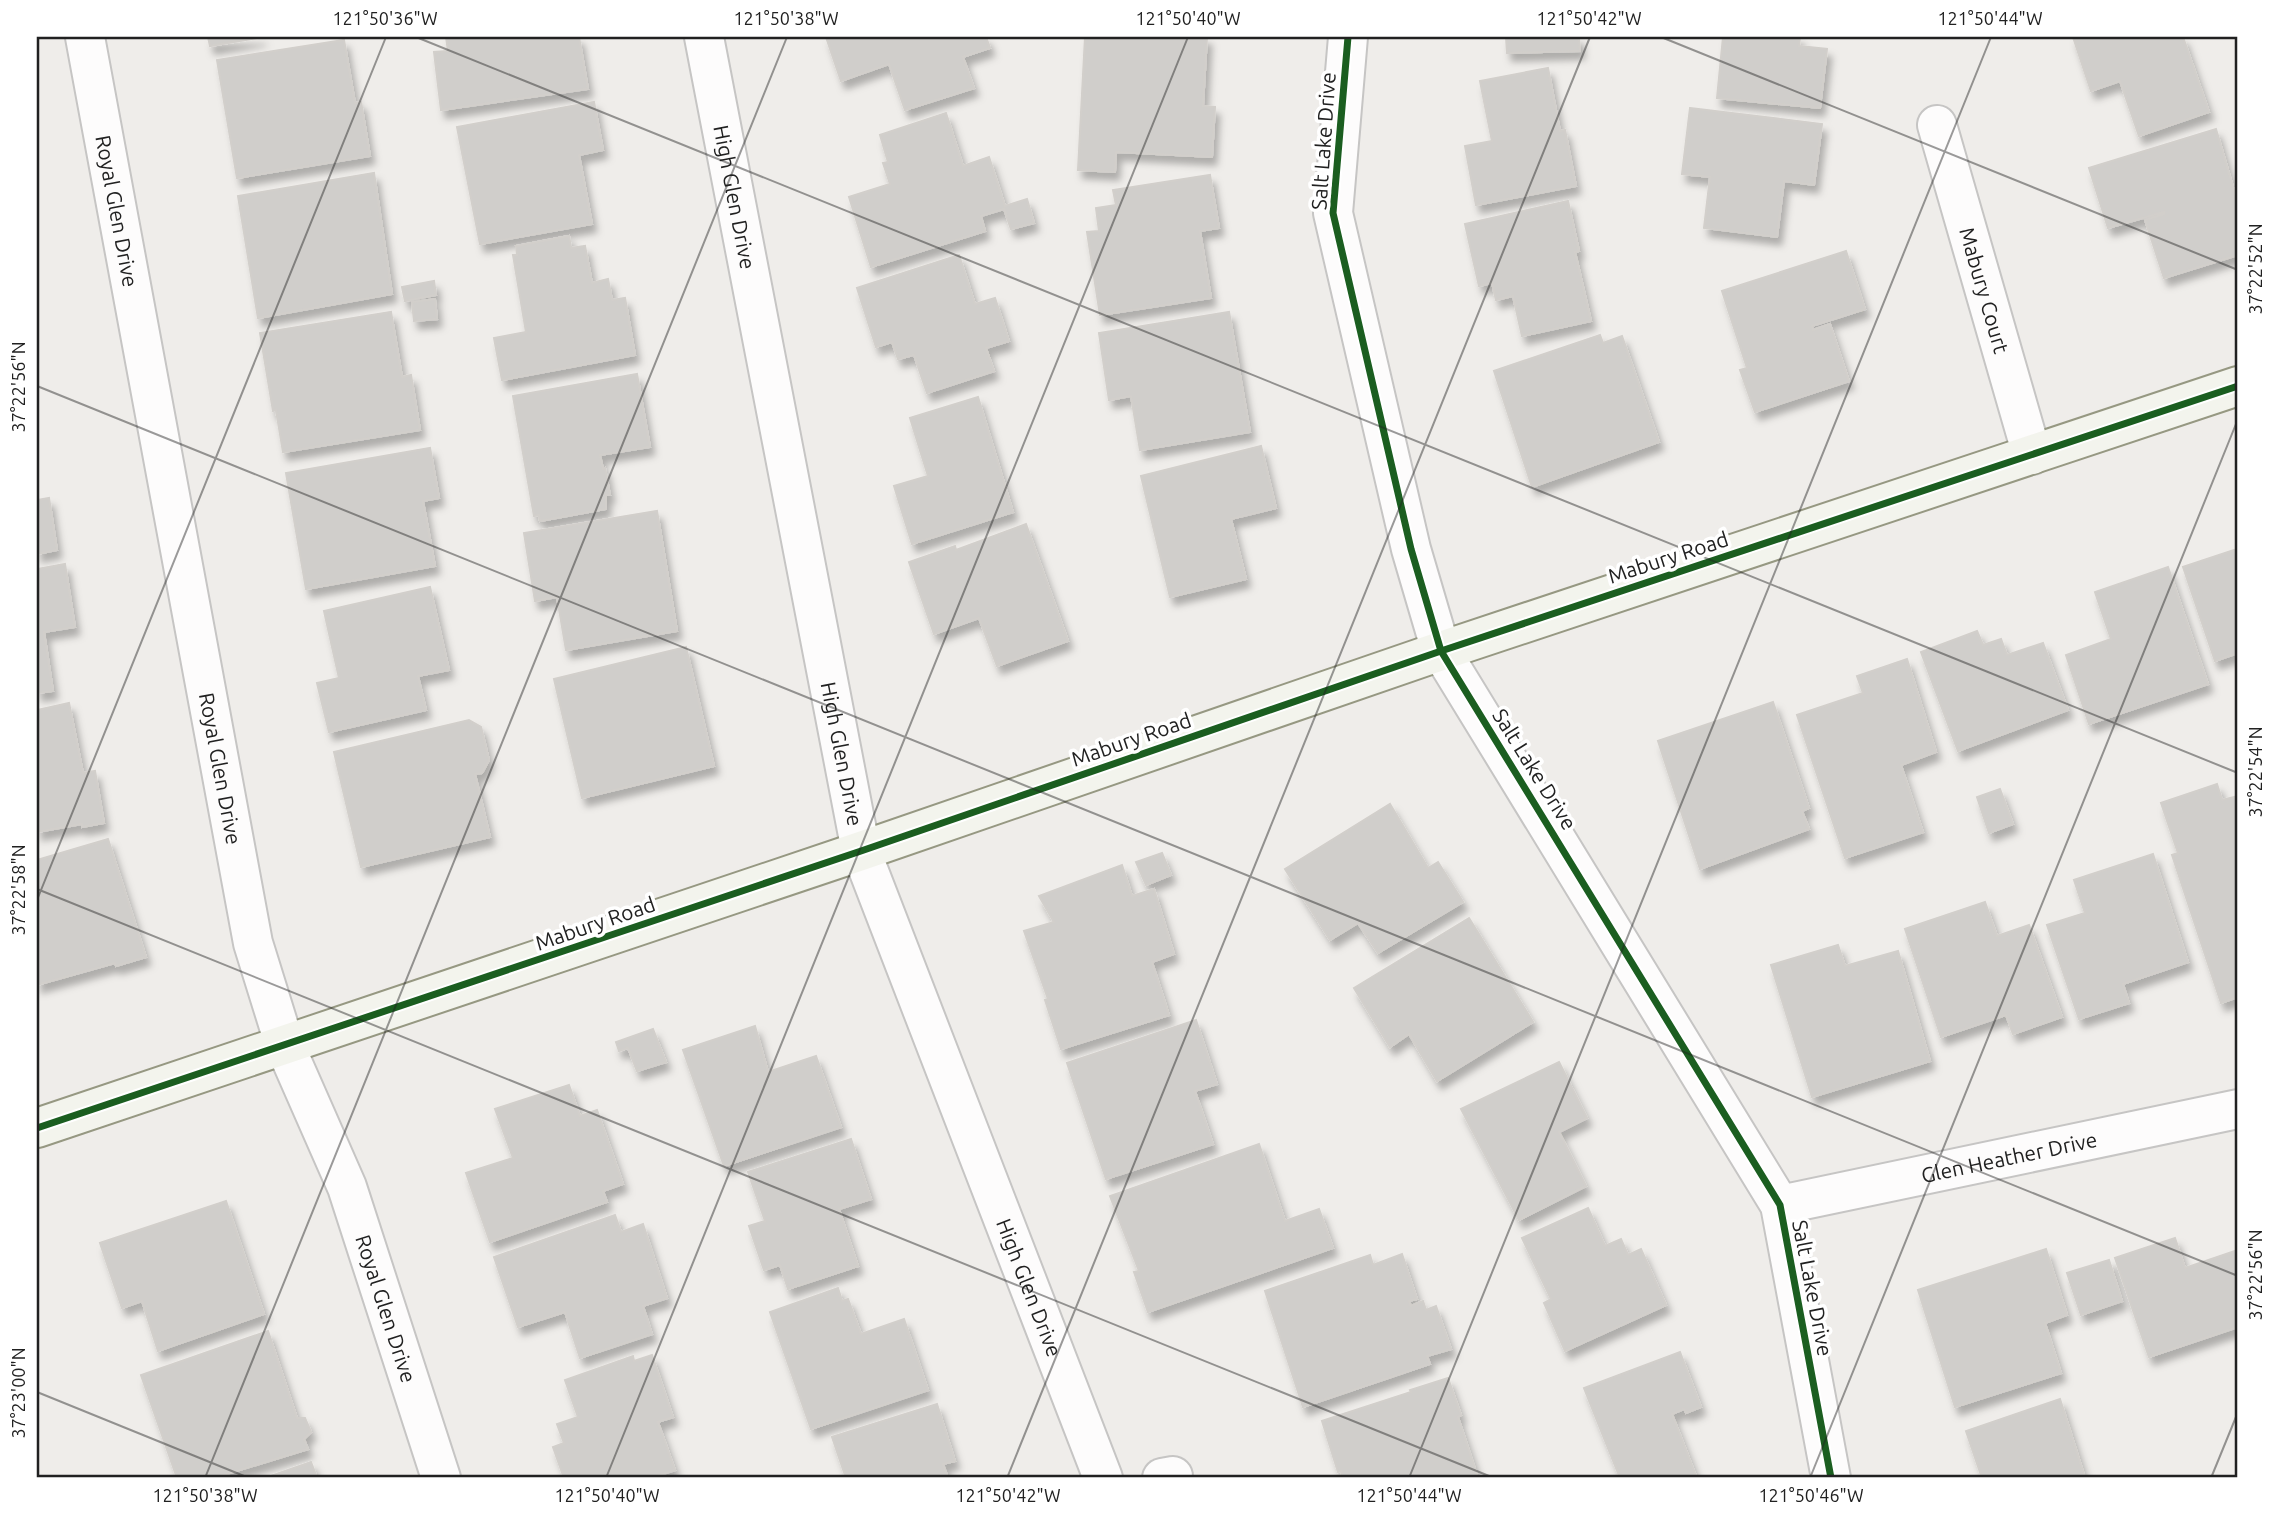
<svg xmlns="http://www.w3.org/2000/svg" width="2275" height="1515" viewBox="0 0 2275 1515" font-family="Ubuntu,sans-serif">
<style>
.building{fill:#d0cecb;stroke:#d2cfcb;stroke-width:2;filter:url(#shadow)}
.lines{fill:none;stroke-linecap:round;stroke-linejoin:round}
.minor-casing{stroke:#c6c5c4;stroke-width:42}
.secondary-casing{stroke:#969882;stroke-width:42}
.minor{stroke:#fdfcfc;stroke-width:38}
.secondary{stroke:#f3f4ed;stroke-width:38}
.cycleway-casing{stroke:#fff;stroke-width:11}
.cycleway{stroke:#1b5e20;stroke-width:7}
.ticks{fill:none;stroke:#212121;stroke-width:2;stroke-opacity:0.45}
.labels{text-anchor:middle;dominant-baseline:central;stroke-width:7;stroke-linejoin:round;paint-order:stroke}
.street-label{font-size:21px;fill:#212121;stroke:#fff}
.neatline{fill:none;stroke:#212121;stroke-width:2.5}
.ticks-label{font-size:18px;text-anchor:middle;fill:#212121}
</style>
<defs>
<filter id="shadow"><feDropShadow dx="4.5" dy="8" stdDeviation="3.5" flood-color="#0004"/></filter>
</defs>
<rect width="100%" height="100%" fill="#efedea"/>
<g class="building">
<path d="M208,37H263L210,46Z"/>
<path d="M446,37H579L588,89L441,110L434,52L448,51Z"/>
<path d="M826,37H986L990,48L963,57L974,88L905,110L889,64L841,81Z"/>
<path d="M1085,37H1207L1203,106L1215,107L1212,157L1116,152L1115,172L1078,170Z"/>
<path d="M1506,37H1579L1580,51L1507,53Z"/>
<path d="M1723,37H1800L1799,46L1827,49L1820,108L1717,98Z"/>
<path d="M2073,37H2183L2209,112L2139,136L2120,81L2091,91Z"/>
<path d="M344,40L355,103L361,102L370,156L237,178L217,60Z"/>
<path d="M1548,68L1560,131L1565,130L1576,186L1476,205L1465,146L1492,141L1480,81Z"/>
<path d="M594,102L603,150L579,155L592,224L480,244L457,127Z"/>
<path d="M1690,108L1822,124L1814,185L1784,181L1777,237L1704,228L1710,177L1682,174Z"/>
<path d="M946,113L963,166L989,157L1005,206L1027,199L1034,223L1011,229L1004,209L981,216L985,231L871,267L849,197L890,184L883,163L888,162L880,135Z"/>
<path d="M2216,129L2238,204V255L2164,278L2145,220L2164,214V212L2108,228L2089,168Z"/>
<path d="M374,173L392,294L258,318L238,196Z"/>
<path d="M1210,175L1219,228L1200,231L1211,298L1100,315L1087,232L1099,231L1096,208L1116,205L1113,190Z"/>
<path d="M1568,201L1579,251L1575,252L1591,321L1522,336L1513,296L1496,300L1492,283L1479,286L1465,224Z"/>
<path d="M569,236L571,248L585,246L592,283L608,279L612,300L625,298L635,355L502,380L494,338L526,332L513,255H517L516,246Z"/>
<path d="M1846,251L1865,309L1812,326L1813,330L1830,324L1849,381L1755,412L1740,370L1747,368L1722,291Z"/>
<path d="M959,255L975,304L995,298L1009,341L986,348L994,371L927,393L914,355L898,359L892,342L876,347L857,288Z"/>
<path d="M434,281L436,295L405,301L402,287Z"/>
<path d="M435,299L437,319L414,321L412,302Z"/>
<path d="M391,312L402,377L411,375L420,430L283,452L276,410L273,411L260,333Z"/>
<path d="M1229,312L1250,432L1140,450L1131,396L1109,400L1099,333Z"/>
<path d="M1600,335L1603,343L1622,336L1659,442L1532,487L1494,371Z"/>
<path d="M637,374L650,447L600,455L603,469L605,468L610,495H606V509L540,521L539,515L534,516L513,396Z"/>
<path d="M978,397L1013,512L912,544L894,486L928,476L910,418Z"/>
<path d="M1261,446L1276,508L1231,519L1246,579L1170,597L1141,476Z"/>
<path d="M430,448L439,498L423,501L435,566L306,589L286,473Z"/>
<path d="M49,498L57,550L37,554V500Z"/>
<path d="M657,511L677,631L566,650L557,597L535,601L524,533Z"/>
<path d="M1026,524L1068,641L997,666L979,618L934,634L909,562L955,546L956,550Z"/>
<path d="M2234,550L2238,559V653L2215,661L2183,567Z"/>
<path d="M65,564L75,627L44,632L53,691L37,693V569Z"/>
<path d="M2168,567L2208,684L2089,724L2066,655L2111,639L2095,592Z"/>
<path d="M430,587L449,670L418,676L426,710L329,732L317,683L339,678L324,611Z"/>
<path d="M1977,631L1983,645L2001,639L2007,655L2043,643L2068,710L1958,751L1921,652Z"/>
<path d="M686,647L714,766L582,798L554,679Z"/>
<path d="M1907,659L1936,752L1901,765L1923,832L1845,858L1797,715L1863,693L1857,676Z"/>
<path d="M1773,702L1809,808L1802,811L1809,829L1700,869L1658,741Z"/>
<path d="M69,703L83,773L95,771L104,823L82,827V824L37,832V710Z"/>
<path d="M469,720L481,727L489,760L482,773L475,774L490,837L361,867L334,752Z"/>
<path d="M2217,784L2222,800L2238,796V997L2221,1003L2172,855L2178,853L2161,803Z"/>
<path d="M2000,789L2013,824L1989,833L1977,797Z"/>
<path d="M1390,804L1428,868L1438,862L1463,902L1378,953L1358,923L1330,940L1285,869Z"/>
<path d="M108,839L146,957L116,966L115,963L37,985V860Z"/>
<path d="M1162,853L1171,875L1146,885L1136,862Z"/>
<path d="M2153,854L2188,962L2123,984L2129,1003L2079,1019L2047,925L2085,913L2074,880Z"/>
<path d="M1122,865L1132,896L1154,889L1174,954L1152,962L1169,1015L1061,1049L1045,1000L1048,999L1024,931L1054,922L1039,896Z"/>
<path d="M1985,902L1997,936L2029,925L2062,1017L2013,1034L2006,1015L1941,1037L1905,929Z"/>
<path d="M1469,918L1533,1022L1437,1081L1409,1034L1390,1047L1354,988Z"/>
<path d="M1838,945L1845,966L1898,951L1930,1061L1812,1097L1771,965Z"/>
<path d="M1196,1020L1217,1084L1195,1091L1213,1144L1106,1179L1067,1063Z"/>
<path d="M755,1026L768,1072L816,1056L841,1127L724,1166L683,1050Z"/>
<path d="M653,1029L666,1062L637,1071L628,1048L619,1051L616,1042Z"/>
<path d="M1559,1062L1587,1118L1559,1132L1586,1186L1519,1220L1461,1109Z"/>
<path d="M569,1085L580,1116L597,1110L623,1184L603,1191L607,1202L490,1242L466,1173L513,1158L495,1109Z"/>
<path d="M851,1139L871,1199L839,1209L858,1266L788,1289L780,1265L764,1270L749,1226L765,1221L748,1172Z"/>
<path d="M1259,1144L1285,1221L1319,1209L1333,1248L1148,1312L1134,1272L1139,1271L1110,1196Z"/>
<path d="M226,1201L264,1314L158,1351L142,1301L122,1308L100,1243Z"/>
<path d="M1588,1208L1605,1246L1621,1239L1628,1255L1641,1249L1666,1305L1565,1351L1544,1303L1551,1299L1522,1238Z"/>
<path d="M615,1215L621,1232L643,1224L667,1298L643,1306L652,1334L580,1358L565,1312L518,1327L494,1257Z"/>
<path d="M2175,1238L2185,1268L2238,1250V1327L2149,1357L2115,1258Z"/>
<path d="M2046,1249L2067,1315L2045,1323L2061,1373L1955,1407L1918,1290Z"/>
<path d="M1402,1254L1417,1299L1409,1301L1411,1306L1423,1301L1426,1310L1436,1306L1451,1349L1427,1356L1430,1364L1303,1407L1265,1291L1370,1255L1373,1265Z"/>
<path d="M2109,1260L2122,1301L2081,1315L2067,1273Z"/>
<path d="M838,1288L842,1301L848,1299L861,1334L904,1319L928,1390L811,1429L770,1312Z"/>
<path d="M268,1331L297,1418H305L311,1432L304,1439L308,1449L214,1478H177L141,1375Z"/>
<path d="M1680,1352L1701,1407L1686,1413L1684,1409L1672,1414L1696,1476L1688,1478H1620L1584,1388Z"/>
<path d="M652,1355L673,1417L658,1422L675,1470L651,1478H564L553,1447L564,1443L557,1424L578,1417L565,1380L633,1356L634,1361Z"/>
<path d="M1448,1378L1461,1415L1458,1417L1478,1478H1343L1341,1471L1338,1472L1322,1421L1411,1392L1410,1390Z"/>
<path d="M2060,1399L2085,1478H1982L1966,1431Z"/>
<path d="M937,1404L955,1461L943,1464L948,1478H846L832,1437Z"/>
<path d="M311,1462L317,1478H265Z"/>
</g>
<g class="lines">
<defs>
<g id="minor">
<path id="s1" d="M85,37L253,943L285,1046L347,1187L441,1478"/>
<path id="s2" d="M704,37L861,851L1103,1478"/>
<path d="M1348,37L1333,213L1411,549L1441,651L1780,1205L1831,1478"/>
<path id="s3" d="M1937,125L2032,455"/>
<path id="s4" d="M1780,1205L2238,1109"/>
<path d="M1162,1478L1173,1476"/>
</g>
<path id="secondary" d="M37,1128L861,851L1441,651L2238,386"/>
</defs>
<use href="#minor" class="minor-casing"/>
<use href="#secondary" class="secondary-casing"/>
<use href="#minor" class="minor"/>
<use href="#secondary" class="secondary"/>
<defs>
<g id="cycleway">
<path d="M1348,37L1333,213L1411,549L1441,651L1780,1205L1831,1478"/>
<path d="M37,1128L861,851L1441,651L2238,386"/>
</g>
</defs>
<use href="#cycleway" class="cycleway-casing"/>
<use href="#cycleway" class="cycleway"/>
</g>
<path class="ticks" d="M416,37L2238,773M1661,37L2238,270M37,386L2238,1276M37,889L1494,1478M37,900L386,37M37,1392L249,1478M205,1478L787,37M606,1478L1188,37M1007,1478L1590,37M1409,1478L1991,37M1810,1478L2238,419M2211,1478L2238,1412"/>
<g class="labels">
<g class="street-label">
<text transform="translate(1323 141) rotate(-86)">Salt Lake Drive</text>
<text stroke="none"><textPath href="#s2" startOffset="163">High Glen Drive</textPath></text>
<text stroke="none"><textPath href="#s1" startOffset="177">Royal Glen Drive</textPath></text>
<text stroke="none"><textPath href="#s3" startOffset="172">Mabury Court</textPath></text>
<text transform="translate(1668 557) rotate(-18)">Mabury Road</text>
<text transform="translate(1131 739) rotate(-19)">Mabury Road</text>
<text stroke="none"><textPath href="#s2" startOffset="730">High Glen Drive</textPath></text>
<text stroke="none"><textPath href="#s1" startOffset="744">Royal Glen Drive</textPath></text>
<text transform="translate(1535 769) rotate(58)">Salt Lake Drive</text>
<text transform="translate(595 923) rotate(-19)">Mabury Road</text>
<text stroke="none"><textPath href="#s4" startOffset="234">Glen Heather Drive</textPath></text>
<text stroke="none"><textPath href="#s2" startOffset="1297">High Glen Drive</textPath></text>
<text transform="translate(1813 1288) rotate(79)">Salt Lake Drive</text>
<text stroke="none"><textPath href="#s1" startOffset="1311">Royal Glen Drive</textPath></text>
</g>
</g>
<rect width="2275" height="1515" fill="none" stroke="#ffffff" stroke-width="77"/>
<rect x="38" y="38" width="2198" height="1438" class="neatline"/>
<g class="ticks-label">
<text x="385" y="25">121°50'36"W</text>
<text x="786" y="25">121°50'38"W</text>
<text x="1188" y="25">121°50'40"W</text>
<text x="1589" y="25">121°50'42"W</text>
<text x="1990" y="25">121°50'44"W</text>
<text transform="translate(2256 269) rotate(-90)" y="6">37°22'52"N</text>
<text transform="translate(19 387) rotate(-90)" y="6">37°22'56"N</text>
<text transform="translate(2256 772) rotate(-90)" y="6">37°22'54"N</text>
<text transform="translate(19 890) rotate(-90)" y="6">37°22'58"N</text>
<text transform="translate(2256 1275) rotate(-90)" y="6">37°22'56"N</text>
<text transform="translate(19 1393) rotate(-90)" y="6">37°23'00"N</text>
<text x="205" y="1502">121°50'38"W</text>
<text x="607" y="1502">121°50'40"W</text>
<text x="1008" y="1502">121°50'42"W</text>
<text x="1409" y="1502">121°50'44"W</text>
<text x="1811" y="1502">121°50'46"W</text>
</g>
</svg>
